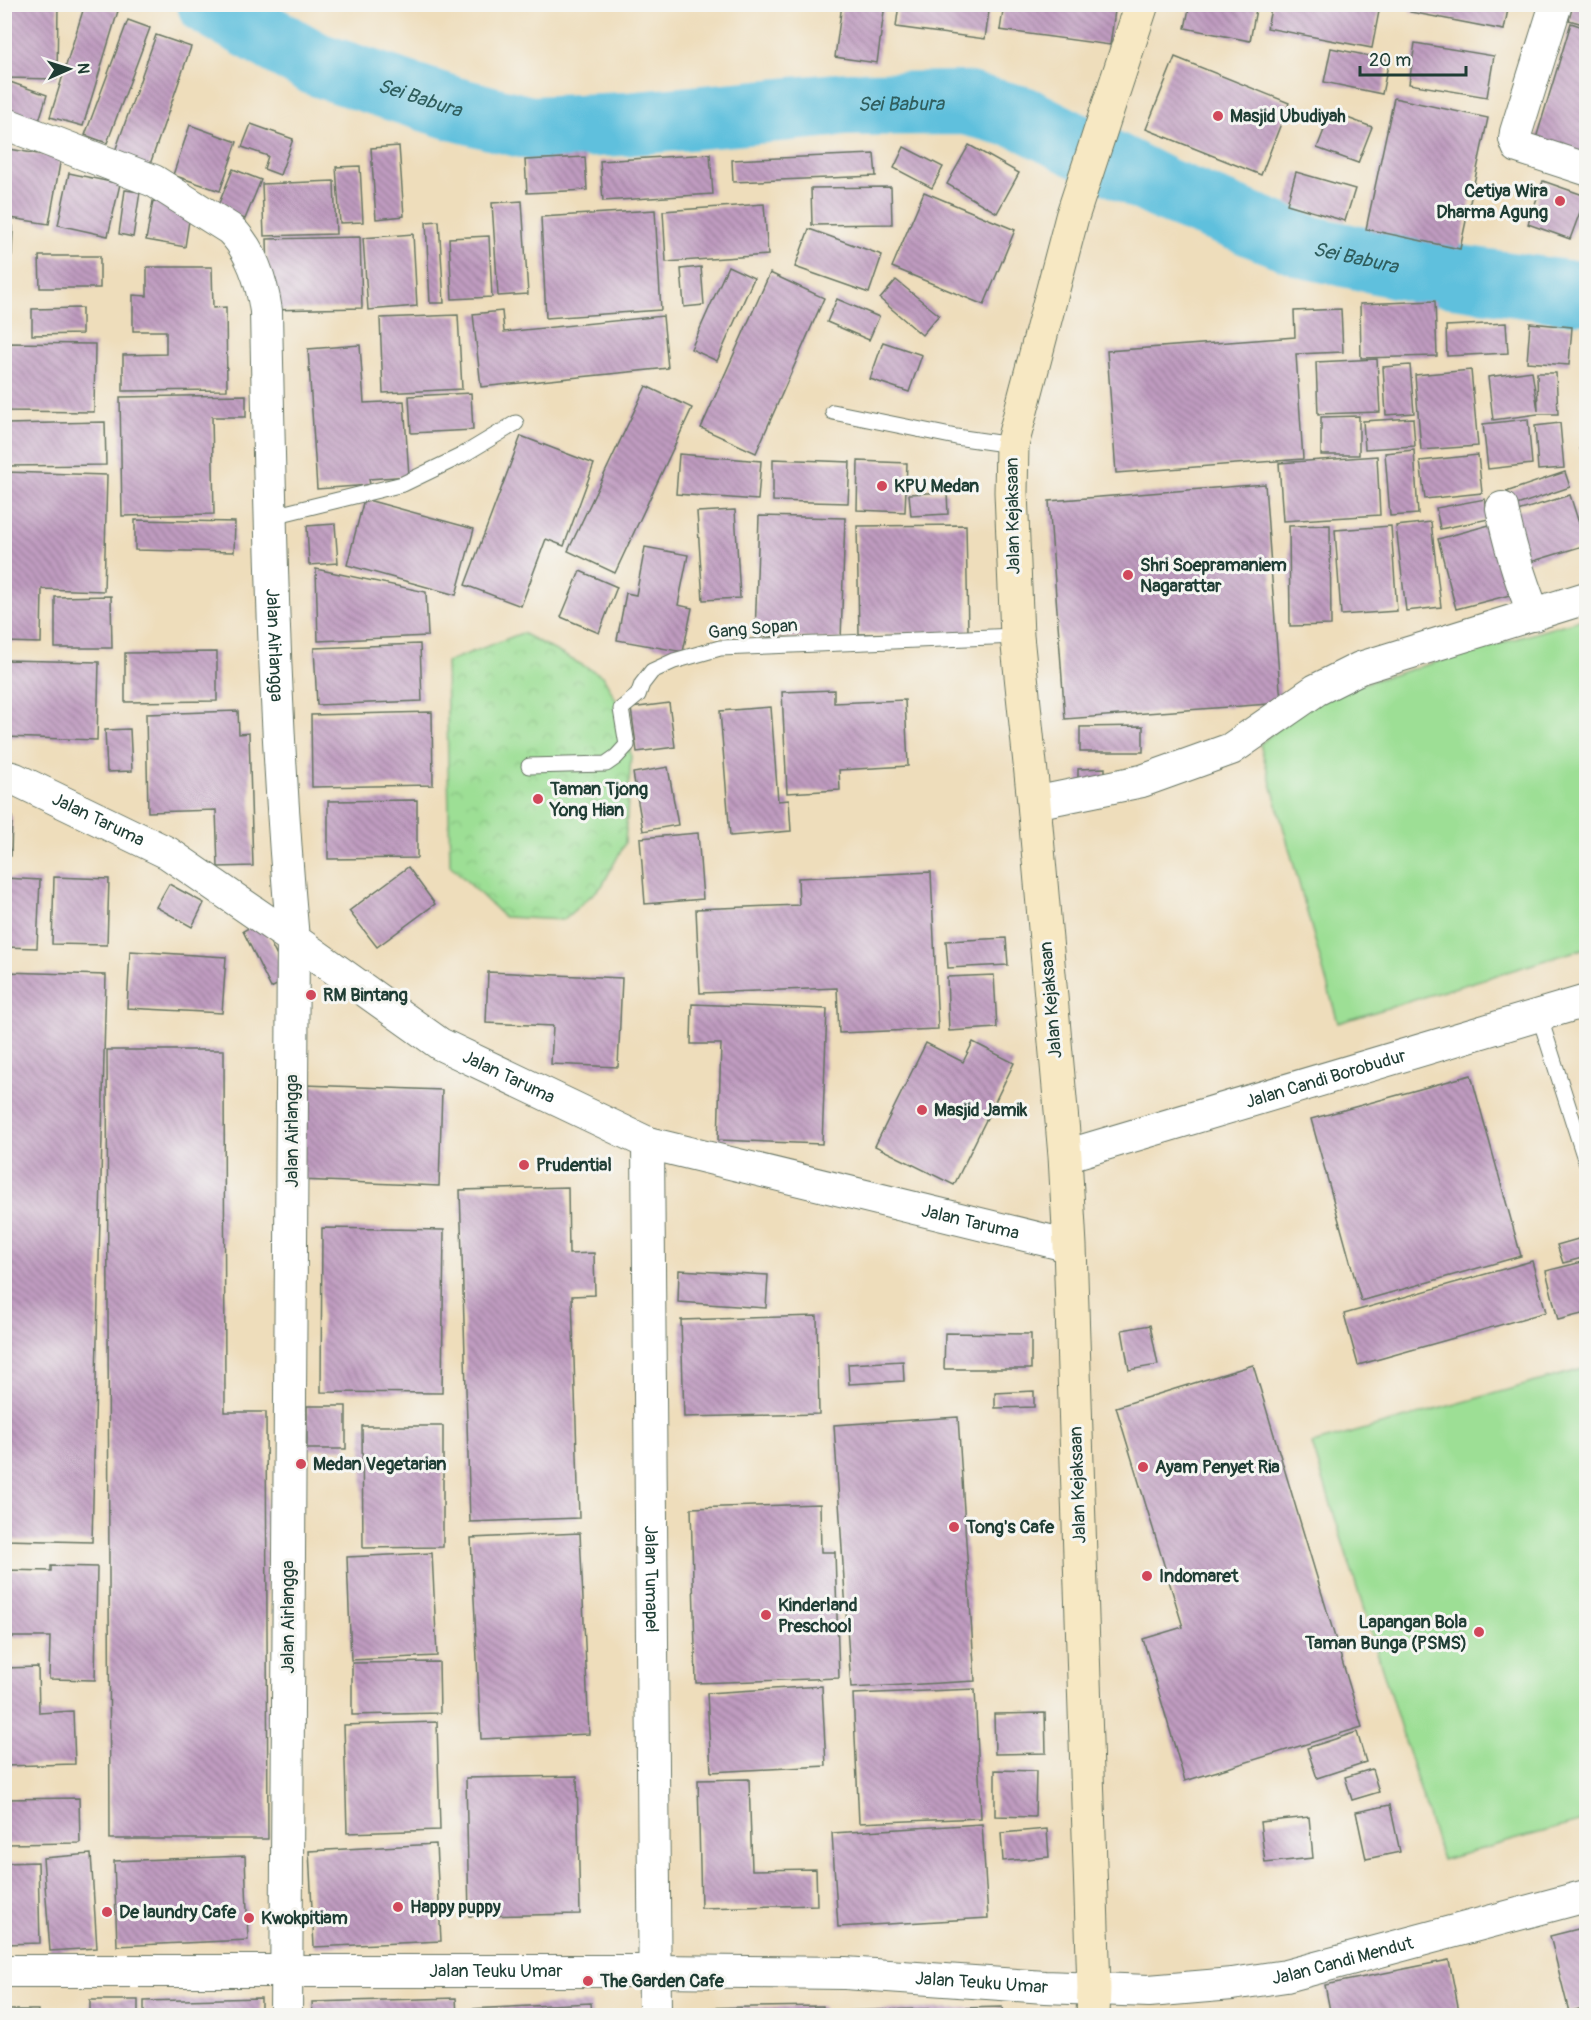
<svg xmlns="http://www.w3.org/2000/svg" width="1591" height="2020" viewBox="0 0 1591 2020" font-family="Pangolin,sans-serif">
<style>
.park{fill:url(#park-crowns);stroke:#5e8e64;stroke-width:1.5}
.pitch{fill:#9ddf95;stroke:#5e8e64;stroke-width:1.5}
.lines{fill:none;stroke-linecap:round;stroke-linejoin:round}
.river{stroke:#5fc0dd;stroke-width:64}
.building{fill:url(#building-back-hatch)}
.service-casing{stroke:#677563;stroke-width:17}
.minor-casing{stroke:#677563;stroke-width:34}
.secondary-casing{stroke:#677563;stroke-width:35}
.service{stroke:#fff;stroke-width:15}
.minor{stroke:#fff;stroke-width:32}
.secondary{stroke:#f7e8c3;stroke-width:33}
.poi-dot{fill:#d1495b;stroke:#f6f6f2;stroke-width:2}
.labels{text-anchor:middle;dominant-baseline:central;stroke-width:6;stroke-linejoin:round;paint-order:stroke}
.poi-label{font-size:18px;font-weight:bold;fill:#1f3d34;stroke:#f6f6f2;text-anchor:start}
.street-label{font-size:18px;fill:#1f3d34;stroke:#f6f6f2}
.water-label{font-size:20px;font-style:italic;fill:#2f5e5e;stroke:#f6f6f2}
</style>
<defs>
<pattern id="park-crowns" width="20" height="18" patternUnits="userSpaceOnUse" patternTransform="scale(1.5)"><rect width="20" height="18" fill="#9ddf95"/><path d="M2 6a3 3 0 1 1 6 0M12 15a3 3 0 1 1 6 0" fill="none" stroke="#87c081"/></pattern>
<pattern id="building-back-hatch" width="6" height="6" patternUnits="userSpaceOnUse" patternTransform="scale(1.5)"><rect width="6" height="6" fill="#bf9bc0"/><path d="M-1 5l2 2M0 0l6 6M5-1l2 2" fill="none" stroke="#9b809d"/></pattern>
</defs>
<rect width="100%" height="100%" fill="#f6f6f2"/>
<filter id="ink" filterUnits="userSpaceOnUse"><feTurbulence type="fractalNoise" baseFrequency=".0167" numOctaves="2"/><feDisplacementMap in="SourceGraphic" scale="12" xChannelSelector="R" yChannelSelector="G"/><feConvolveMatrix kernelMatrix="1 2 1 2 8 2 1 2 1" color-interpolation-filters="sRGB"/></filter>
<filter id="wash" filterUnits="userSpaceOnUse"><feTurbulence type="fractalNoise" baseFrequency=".008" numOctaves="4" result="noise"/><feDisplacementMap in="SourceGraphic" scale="24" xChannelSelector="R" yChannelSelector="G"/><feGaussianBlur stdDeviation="1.35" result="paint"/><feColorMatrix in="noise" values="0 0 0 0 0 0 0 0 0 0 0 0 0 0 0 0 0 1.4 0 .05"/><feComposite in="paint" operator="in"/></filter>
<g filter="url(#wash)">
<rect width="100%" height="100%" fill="#edb"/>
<path class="park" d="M522,633L603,676L621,709L631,755L625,843L602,886L563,920L504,917L450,865L446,662Z"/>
<g class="pitch">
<path d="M1586,618V948L1338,1023L1260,744L1314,698Z"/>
<path d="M1586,1368V1820L1442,1860L1312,1444Z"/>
</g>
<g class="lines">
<path class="river" id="s1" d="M209,4L316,64L452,108L530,128L625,124L847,104L964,103L1023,118L1165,190L1308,247L1418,271L1566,292H1586"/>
</g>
<g id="blocks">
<g class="building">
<path d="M4,4H58L57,79L4,78Z"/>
<path d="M85,4H95L118,11L83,126L50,117Z"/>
<path d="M842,4H885L877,63L835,57Z"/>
<path d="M899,4H990L985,39L896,27Z"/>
<path d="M1004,4H1116L1110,45L1000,30Z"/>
<path d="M1190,4H1257L1250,41L1185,28Z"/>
<path d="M1272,4L1380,6L1372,48L1267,28Z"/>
<path d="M1411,4H1509L1504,30L1410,12Z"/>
<path d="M1573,4H1586V25L1569,20Z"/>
<path d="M128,20L150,28L107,143L85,135Z"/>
<path d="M1571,23L1586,28V161L1534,145Z"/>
<path d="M156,35L191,47L148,170L113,157Z"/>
<path d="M1415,43L1494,56L1487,97L1409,84Z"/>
<path d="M1331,48L1389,60L1382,94L1324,82Z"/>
<path d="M1175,57L1289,103L1261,175L1146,129Z"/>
<path d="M10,82L47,95L39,121L4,109V97Z"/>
<path d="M1394,98L1488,118L1460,249L1366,229Z"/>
<path d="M1331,112L1372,127L1358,163L1317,148Z"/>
<path d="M251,124L293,139L280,175L264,169L268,156L242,147Z"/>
<path d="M190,125L237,142L220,191L173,175Z"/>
<path d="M969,145L1019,173L997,213L947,184Z"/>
<path d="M399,146L404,216L376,219L371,148Z"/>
<path d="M904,147L943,167L932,188L894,168Z"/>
<path d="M4,148L61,158L49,224L4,217Z"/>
<path d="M710,154L713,194L603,201L600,161Z"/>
<path d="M874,154L876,176L733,182L732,160Z"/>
<path d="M585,157L587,190L527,193L525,160Z"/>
<path d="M360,166L363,222L340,223L336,167Z"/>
<path d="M233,169L261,180L245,219L217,208Z"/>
<path d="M1296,172L1355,189L1345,221L1287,204Z"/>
<path d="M69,173L120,184L108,236L58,225Z"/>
<path d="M334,181L336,234L264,236L262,184Z"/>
<path d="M1543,181L1586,196L1570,239L1528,224Z"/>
<path d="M891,187L892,224L812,225L811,188Z"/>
<path d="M125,190L140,192L133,237L119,234Z"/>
<path d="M924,192L1015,230L984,305L892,267Z"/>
<path d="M153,201L191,207L185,247L146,240Z"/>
<path d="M522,201L528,294L498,296L492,203Z"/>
<path d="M764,204L768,255L666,262L663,211Z"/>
<path d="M655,210L661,310L546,318L541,217Z"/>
<path d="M439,221L444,303H430L426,222Z"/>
<path d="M4,226H13L12,255H4Z"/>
<path d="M809,229L882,255L869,293L795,267Z"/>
<path d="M413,234L417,306L368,310L363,238Z"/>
<path d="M489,236L492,297L452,299L449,238Z"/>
<path d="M360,237L362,308L269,310L267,239Z"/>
<path d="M39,256H100V288H40Z"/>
<path d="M728,266L754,278L717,361L691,349Z"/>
<path d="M147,267H212L213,308L226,307L227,390L123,391V355L166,354V331H133V295L147,296Z"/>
<path d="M701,267L704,305L684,307L681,269Z"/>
<path d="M770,273L824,298L756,453L701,428Z"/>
<path d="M896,280L939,315L922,335L880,299Z"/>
<path d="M837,299L879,317L869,340L827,322Z"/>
<path d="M1435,301L1437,356L1361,358L1360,304Z"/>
<path d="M82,308V334L32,335V309Z"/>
<path d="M1341,309L1343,352L1296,354L1303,459L1116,473L1107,351L1295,337L1294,311Z"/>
<path d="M502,311L504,332L663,316L668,368L481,387L473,314Z"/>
<path d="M458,315L462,389L383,393L380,318Z"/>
<path d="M1506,323L1508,353L1447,356L1446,326Z"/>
<path d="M1530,323L1572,327L1569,365L1527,362Z"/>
<path d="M883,342L922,355L909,392L870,379Z"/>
<path d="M4,343L95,344L94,412L4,411Z"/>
<path d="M360,345L364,403L404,401L409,476L369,479L370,485L317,489L308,349Z"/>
<path d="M1377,359L1380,412L1318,414L1316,362Z"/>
<path d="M1410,365L1414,413L1386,415L1383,367Z"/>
<path d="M1471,370L1478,446L1421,450L1415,375Z"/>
<path d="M1532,371L1538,411L1537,373H1556L1558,414H1538L1493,420L1488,377Z"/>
<path d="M646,386L692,408L615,573L568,551Z"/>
<path d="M471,393L473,430L411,433L409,396Z"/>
<path d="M246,395V417H212L214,514L122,516L120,397Z"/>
<path d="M1359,416V455H1321V417Z"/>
<path d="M1413,418L1415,446L1365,449L1363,421Z"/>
<path d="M1528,419L1532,464L1488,469L1483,424Z"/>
<path d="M105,422L106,465L5,466V424Z"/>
<path d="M1560,423L1564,468L1538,470L1535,426Z"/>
<path d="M521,436L594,464L564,546L546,539L521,606L465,585Z"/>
<path d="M1586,447V468L1580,448Z"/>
<path d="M1414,450L1418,514L1390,516L1385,453Z"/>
<path d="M679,454L761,461L758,500L676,494Z"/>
<path d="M1478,455L1482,493L1425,499L1420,461Z"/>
<path d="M1377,456L1380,515L1283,521L1279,463Z"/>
<path d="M773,459L850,462L848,503L773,501Z"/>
<path d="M858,461L907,463L905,512L857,510Z"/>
<path d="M4,472L107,475L104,591L42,589L41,643L4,642Z"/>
<path d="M1565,472L1570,487L1511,507L1506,492Z"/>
<path d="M1265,484L1281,703L1065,719L1049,501Z"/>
<path d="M947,492L948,514L911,516L909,494Z"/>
<path d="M1570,495L1586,545L1527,563L1511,513Z"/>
<path d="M364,499L474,529L456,595L347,565Z"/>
<path d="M1485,499L1489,519L1440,529L1436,508Z"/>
<path d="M735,510L740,598L703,600L697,512Z"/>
<path d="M759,516L845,518L841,640L755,636Z"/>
<path d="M135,520L235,522L234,552L135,550Z"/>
<path d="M1431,522L1441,607L1406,611L1396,526Z"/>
<path d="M335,524L338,563L309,565L307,526Z"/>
<path d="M1493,524L1510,595L1456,609L1438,539Z"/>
<path d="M966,525L968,632L859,634L857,526Z"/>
<path d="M1330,525L1331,625L1290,626L1289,526Z"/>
<path d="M1391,526L1397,611L1341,615L1335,530Z"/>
<path d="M645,547L688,555L678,605L692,608L683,652L617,640L626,593L636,595Z"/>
<path d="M316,569L426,592L428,636L318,641Z"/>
<path d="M580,571L617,587L599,633L561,617Z"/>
<path d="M111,596L112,648H55V597Z"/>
<path d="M420,644L422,701L317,705L314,648Z"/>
<path d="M217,652V701L125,702V653Z"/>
<path d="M4,660L99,662L97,740L4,737Z"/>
<path d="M834,690V703L905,700L908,766L839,770L840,790L787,793L782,692Z"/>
<path d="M669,703L675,747L637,752L631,708Z"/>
<path d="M771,707L778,801L789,800L791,831L730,836L720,711Z"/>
<path d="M238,711L239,734L249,733L253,866L218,867L216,810L148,812L146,714Z"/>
<path d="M432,712L433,785L312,787L311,715Z"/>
<path d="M1143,726V752H1080V727Z"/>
<path d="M130,729L132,771L107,772L105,730Z"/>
<path d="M668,767L678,825L643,831L633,773Z"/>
<path d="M1105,768V783L1078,784V769Z"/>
<path d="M417,800V858L328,859V801Z"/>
<path d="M4,815L12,816L11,856L4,855Z"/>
<path d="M698,833L703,899L645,904L640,838Z"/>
<path d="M408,867L435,904L377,947L349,911Z"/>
<path d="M931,872L938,1029L839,1033L837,988L700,993L696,909L799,905L798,878Z"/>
<path d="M54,877L109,879L107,945L52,944Z"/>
<path d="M4,878L40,880L37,948L4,947Z"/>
<path d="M169,884L204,903L192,927L156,907Z"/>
<path d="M260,922L288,979L271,988L243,931Z"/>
<path d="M1006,938L1008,965L948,968L946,941Z"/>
<path d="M130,951L226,957L222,1013L127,1008Z"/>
<path d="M4,972L106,975L92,1542L4,1540Z"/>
<path d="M488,972L622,978L618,1067L551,1064L553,1026L486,1023Z"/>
<path d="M994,975L997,1028L949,1031L947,977Z"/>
<path d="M692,1004L827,1009L822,1144L718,1140L721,1044H691Z"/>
<path d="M973,1042L1014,1063L954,1185L875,1146L926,1043L963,1062Z"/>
<path d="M107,1050H224L225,1412H266L268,1839H110Z"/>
<path d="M1471,1075L1521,1256L1361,1301L1311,1119Z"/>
<path d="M305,1085L442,1090L439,1186L301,1180Z"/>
<path d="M568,1187L569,1254L594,1253L595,1295L572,1296L579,1518L470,1522L460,1190Z"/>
<path d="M322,1228L444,1230L442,1393L321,1392Z"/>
<path d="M1585,1237L1586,1257L1563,1263L1557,1245Z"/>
<path d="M1532,1261L1546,1312L1358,1365L1344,1314Z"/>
<path d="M1586,1261V1313L1558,1320L1546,1271Z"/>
<path d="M679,1270L768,1275L766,1308L678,1302Z"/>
<path d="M817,1316L819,1414L684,1417L681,1320Z"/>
<path d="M1150,1325L1158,1365L1129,1370L1122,1330Z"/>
<path d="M945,1333L1031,1334V1369H944Z"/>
<path d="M903,1361L904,1381L849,1384L848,1364Z"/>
<path d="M1253,1365L1362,1727L1185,1781L1143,1639L1183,1627L1116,1407Z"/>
<path d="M1034,1391V1407L995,1408V1393Z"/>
<rect x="307" y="1406" width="39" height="43"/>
<path d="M958,1417L975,1681L851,1688L834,1425Z"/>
<path d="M362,1426H443V1547L363,1548Z"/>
<path d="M820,1504L821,1552H835L839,1678L696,1683L691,1508Z"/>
<path d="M580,1533L589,1734L481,1739L471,1538Z"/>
<path d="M432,1553L437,1656L351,1660L347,1557Z"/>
<path d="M51,1566L97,1567L95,1680L49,1679L50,1637H4V1570L51,1571Z"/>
<path d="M439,1662L440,1713L352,1715V1663Z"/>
<path d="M38,1667L39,1713L73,1711L75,1764L4,1766V1668Z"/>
<path d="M822,1686L826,1766L711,1772L707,1693Z"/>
<path d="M975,1689L981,1818L859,1823L853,1694Z"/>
<path d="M1045,1713L1046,1753L995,1754L994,1714Z"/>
<path d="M437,1722L440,1830L347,1833L344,1725Z"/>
<path d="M1357,1732L1366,1762L1317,1778L1307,1748Z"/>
<path d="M1372,1769L1379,1792L1352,1800L1345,1777Z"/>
<path d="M995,1770L1036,1771L1035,1817L995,1816Z"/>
<path d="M577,1776L580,1914L469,1916L466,1778Z"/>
<path d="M749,1779L752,1870L816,1869L817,1905L701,1908L698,1780Z"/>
<path d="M79,1798L80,1843L4,1844V1799Z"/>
<path d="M1390,1805L1400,1852L1366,1859L1356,1812Z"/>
<path d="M1309,1817L1313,1858L1265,1863L1260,1822Z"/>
<path d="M982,1824L988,1918L838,1927L832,1833Z"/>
<path d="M1047,1829L1049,1857L1003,1861L1001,1833Z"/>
<path d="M436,1844L441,1941L314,1947L309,1851Z"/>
<path d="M91,1854L97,1948L50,1951L43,1858Z"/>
<path d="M245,1856L248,1940L117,1946L114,1861Z"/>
<path d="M38,1862L40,1943L4,1944V1863Z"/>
<path d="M1586,1927V2007L1569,2012L1550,1936Z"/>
<path d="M1449,1960L1460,2016H1331L1325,1985Z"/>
<path d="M261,1998V2016H144V2001Z"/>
<path d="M456,1998L457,2016H313L312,2002Z"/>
<rect x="90" y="2000" width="48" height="16"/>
<path d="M591,2003L592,2016H470L469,2009Z"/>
<path d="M823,2006V2016H692L691,2008Z"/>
<path d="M1002,2007L1003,2016H838V2011Z"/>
<rect x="6" y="2010" width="32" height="6"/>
</g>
</g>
</g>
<g filter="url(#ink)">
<use href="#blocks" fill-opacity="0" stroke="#677563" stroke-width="1.5"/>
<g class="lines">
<defs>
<g id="service">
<path d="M833,412L956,437L1012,445"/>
<path d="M269,517L403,484L461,456L516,423"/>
<path d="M529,766L606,764L616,757L627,745L621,709L638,695L642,684L652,671L674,661L720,648L1017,636"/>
<path d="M1539,1015L1586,1162"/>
</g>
<g id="minor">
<path d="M1556,4L1516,132L1515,139L1518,147L1586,169"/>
<path id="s2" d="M4,123L154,181L230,229C251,249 262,282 266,311C270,520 274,730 293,939L286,2016"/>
<path d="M1502,508C1509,545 1520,579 1534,615"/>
<path id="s3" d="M4,776L15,779L168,853L293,939L440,1044L648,1143L1070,1246"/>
<path d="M1034,803L1142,781L1231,749L1316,690L1360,668L1586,598"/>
<path id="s4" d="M648,1143L655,2016"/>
<path id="s5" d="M1065,1156L1586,1001"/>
<path id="s6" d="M4,1971H655L845,1973L1045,1987L1149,1991L1232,1984L1286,1976L1586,1896"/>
</g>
<path id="secondary" d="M1093,2016L1094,1989L1070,1246L1065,1156L1034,803L1017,636L1011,492L1012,445L1072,217L1142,4"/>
</defs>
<use href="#service" class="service-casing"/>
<use href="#minor" class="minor-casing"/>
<use href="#secondary" class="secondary-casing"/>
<use href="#service" class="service"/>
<use href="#minor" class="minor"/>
<use href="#secondary" class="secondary"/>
</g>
</g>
<g class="poi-dot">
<circle cx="1218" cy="116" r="6"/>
<circle cx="1560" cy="201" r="6"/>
<circle cx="882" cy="486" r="6"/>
<circle cx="1128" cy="575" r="6"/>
<circle cx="538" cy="799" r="6"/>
<circle cx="311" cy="995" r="6"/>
<circle cx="922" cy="1110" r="6"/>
<circle cx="524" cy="1165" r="6"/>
<circle cx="301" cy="1464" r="6"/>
<circle cx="1143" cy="1467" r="6"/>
<circle cx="954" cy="1527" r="6"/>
<circle cx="1147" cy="1576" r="6"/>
<circle cx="766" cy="1615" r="6"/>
<circle cx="1479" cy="1632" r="6"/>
<circle cx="398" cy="1907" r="6"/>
<circle cx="107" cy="1912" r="6"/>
<circle cx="249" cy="1918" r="6"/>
<circle cx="588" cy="1981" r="6"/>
</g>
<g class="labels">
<g class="poi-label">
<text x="1230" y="116">Masjid Ubudiyah</text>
<text x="1548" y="191" text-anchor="end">Cetiya Wira<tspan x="1548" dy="21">Dharma Agung</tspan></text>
<text x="894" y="486">KPU Medan</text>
<text x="1140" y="565">Shri Soepramaniem<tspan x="1140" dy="21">Nagarattar</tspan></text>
<text x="550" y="789">Taman Tjong<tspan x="550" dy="21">Yong Hian</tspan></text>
<text x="323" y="995">RM Bintang</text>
<text x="934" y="1110">Masjid Jamik</text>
<text x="536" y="1165">Prudential</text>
<text x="313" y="1464">Medan Vegetarian</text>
<text x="1155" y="1467">Ayam Penyet Ria</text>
<text x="966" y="1527">Tong's Cafe</text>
<text x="1159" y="1576">Indomaret</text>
<text x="778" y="1605">Kinderland<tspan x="778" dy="21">Preschool</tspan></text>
<text x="1467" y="1622" text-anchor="end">Lapangan Bola<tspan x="1467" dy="21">Taman Bunga (PSMS)</tspan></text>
<text x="410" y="1907">Happy puppy</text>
<text x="119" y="1912">De laundry Cafe</text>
<text x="261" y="1918">Kwokpitiam</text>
<text x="600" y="1981">The Garden Cafe</text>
</g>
<g class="street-label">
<text transform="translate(1013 516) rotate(-91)">Jalan Kejaksaan</text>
<text transform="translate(753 629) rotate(-5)">Gang Sopan</text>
<text stroke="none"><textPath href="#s2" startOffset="676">Jalan Airlangga</textPath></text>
<text stroke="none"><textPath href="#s3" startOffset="104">Jalan Taruma</textPath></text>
<text transform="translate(1051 1000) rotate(-95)">Jalan Kejaksaan</text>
<text stroke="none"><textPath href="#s3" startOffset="590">Jalan Taruma</textPath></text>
<text stroke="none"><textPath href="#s5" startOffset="272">Jalan Candi Borobudur</textPath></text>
<text transform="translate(292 1131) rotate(-90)">Jalan Airlangga</text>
<text stroke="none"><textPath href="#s3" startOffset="1076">Jalan Taruma</textPath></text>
<text transform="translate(1078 1485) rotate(-92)">Jalan Kejaksaan</text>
<text stroke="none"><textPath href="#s4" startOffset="436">Jalan Tumapel</textPath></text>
<text transform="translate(288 1617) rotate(-90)">Jalan Airlangga</text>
<text stroke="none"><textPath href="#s6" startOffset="1342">Jalan Candi Mendut</textPath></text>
<text stroke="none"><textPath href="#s6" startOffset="492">Jalan Teuku Umar</textPath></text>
<text stroke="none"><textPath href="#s6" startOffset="978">Jalan Teuku Umar</textPath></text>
</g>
<g class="water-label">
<text stroke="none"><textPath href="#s1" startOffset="232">Sei Babura</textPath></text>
<text stroke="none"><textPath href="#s1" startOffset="718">Sei Babura</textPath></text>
<text stroke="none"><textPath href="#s1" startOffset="1204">Sei Babura</textPath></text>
</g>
</g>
<rect width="1591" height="2020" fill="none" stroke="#f6f6f2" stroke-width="24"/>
<g transform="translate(69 69) rotate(87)" stroke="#f6f6f2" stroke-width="4.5" paint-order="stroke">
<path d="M0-4.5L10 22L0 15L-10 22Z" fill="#1f3d34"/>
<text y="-9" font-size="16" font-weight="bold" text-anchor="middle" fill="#1f3d34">N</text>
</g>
<path d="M1360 66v9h106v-9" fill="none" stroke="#1f3d34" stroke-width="3"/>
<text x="1369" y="66" font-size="18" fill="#1f3d34" stroke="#f6f6f2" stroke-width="4.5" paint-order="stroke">20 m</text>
</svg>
